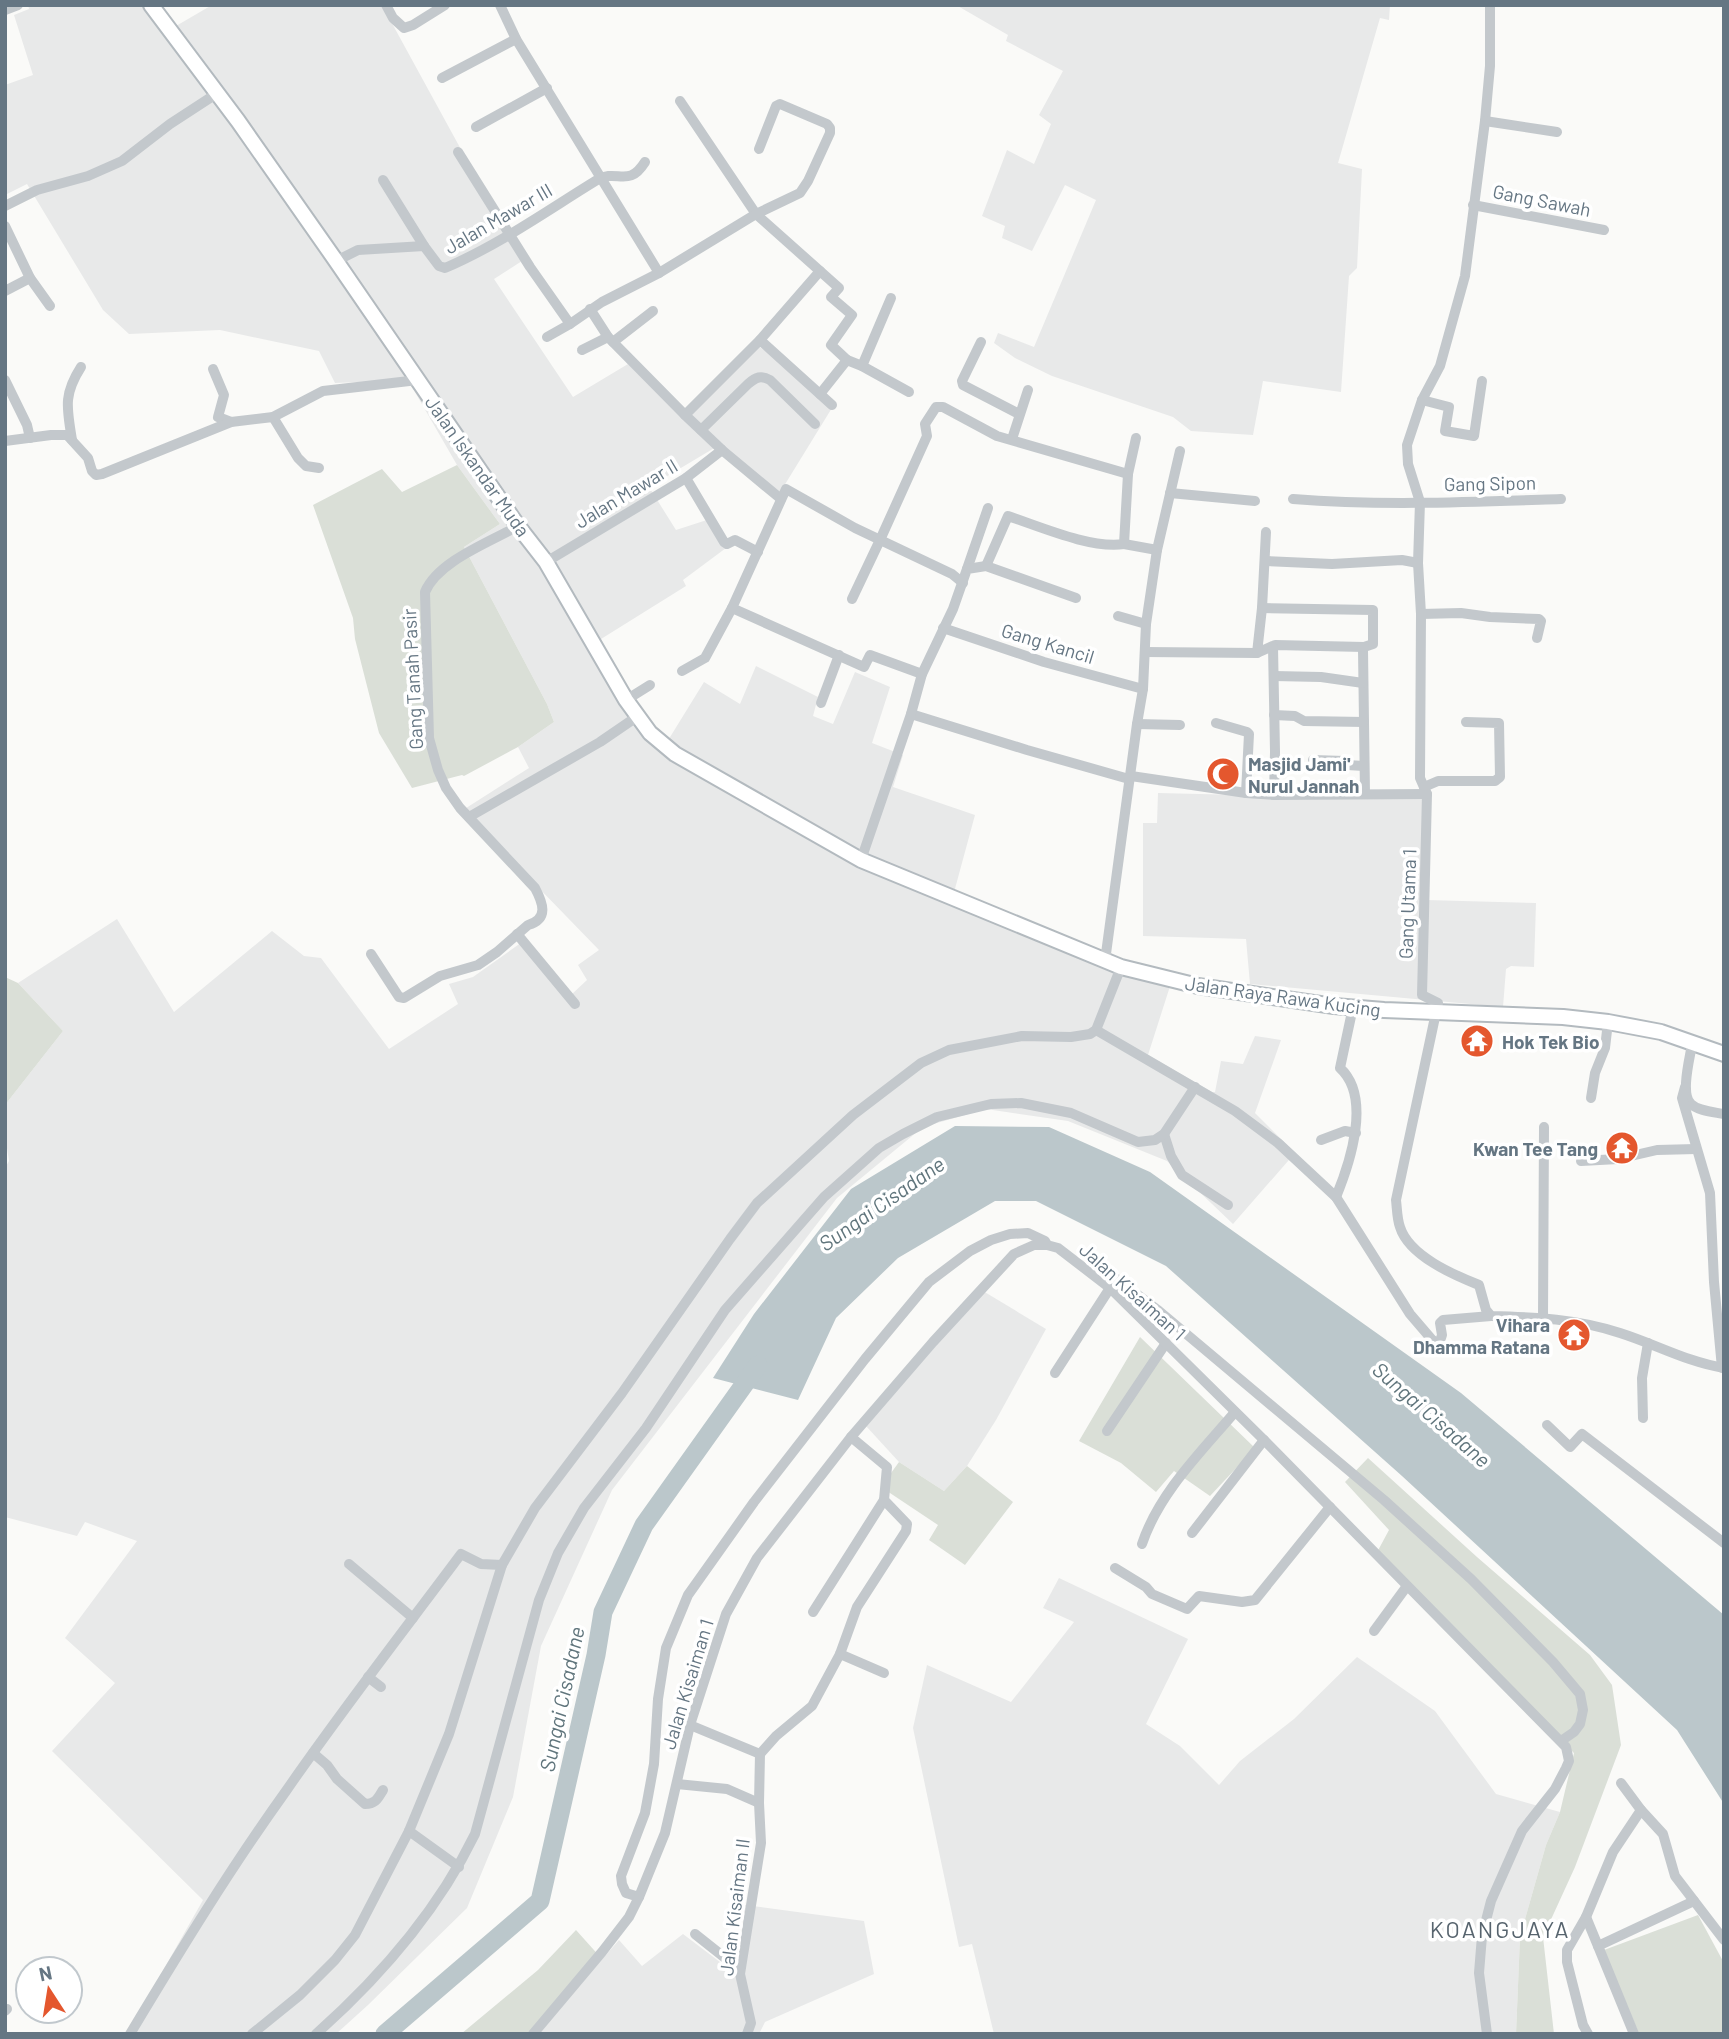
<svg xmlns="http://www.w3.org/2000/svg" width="1729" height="2039" viewBox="0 0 1729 2039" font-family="Barlow,sans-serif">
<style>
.built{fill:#e8e9e9}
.green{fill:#dadfd7}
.water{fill:#bbc7cb}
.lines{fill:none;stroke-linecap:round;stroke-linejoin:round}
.river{stroke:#bbc7cb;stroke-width:19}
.secondary-casing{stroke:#b3babf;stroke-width:18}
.street{stroke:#c3c8cc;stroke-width:10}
.secondary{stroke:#fff;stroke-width:14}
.labels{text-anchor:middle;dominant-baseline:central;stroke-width:7;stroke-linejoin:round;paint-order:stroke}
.street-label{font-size:19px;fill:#657683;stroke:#fff}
.poi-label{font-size:19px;font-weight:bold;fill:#657683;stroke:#fff;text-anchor:start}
.water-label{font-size:21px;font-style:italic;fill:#60757c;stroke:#fff}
.quarter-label{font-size:23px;letter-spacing:2px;fill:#57646e;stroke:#fff}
</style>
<rect width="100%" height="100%" fill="#fafaf8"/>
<g class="built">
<path d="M28,5H160L176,26L212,5H382L522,261L494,279L573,397L628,364L687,420L753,342L835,403L776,499L716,447L649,487L676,530L713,518L726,548L683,580L686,586L601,639L645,726L667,742L704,682L740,704L756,666L818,697L813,716L833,724L855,672L890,687L872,743L903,755L893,787L975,815L953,896L1172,980L1148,1055L1212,1092H1215L1221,1061L1243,1064L1255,1036L1281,1040L1255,1113L1295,1153L1233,1224L1167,1161L1068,1121L986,1109L923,1127L837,1198L612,1490L541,1646L513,1797L467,1908L368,2005L336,2034H127L203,1900L52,1751L115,1683L65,1638L137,1541L85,1522L77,1536L5,1517V1168L9,1161L5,1135V1105L63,1031L18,983L117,919L174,1012L272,931L304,956L321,958L389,1049L458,1004L449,984L473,977L525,940L571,995L587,980L578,965L599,950L463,810L529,768L518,747L554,722L547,704L464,547L500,524L457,465L408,380L335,383L319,351L220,330L129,334L103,310L27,184L5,195V85L33,75L14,15L29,9Z"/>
<path d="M956,5H1390L1389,20L1380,18L1338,163L1362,169L1357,268L1349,276L1341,392L1263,381L1253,435L1191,431L1173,417L1052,376L1015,358L994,343L998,333L1034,347L1096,200L1065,185L1032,251L1002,238L1005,226L982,216L1007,150L1034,164L1051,124L1039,115L1063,71L1006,41L1008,35Z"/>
<path d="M1158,793L1282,796H1425L1426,900L1536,903L1534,967L1511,966L1506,969L1503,1007L1250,984L1246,939L1143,936V823H1157Z"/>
<path d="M983,1291L1046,1329L996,1420L967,1466L944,1491L899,1462L866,1426Z"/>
<path d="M1059,1578L1188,1639L1146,1724L1180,1746L1219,1785L1240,1761L1294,1719L1357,1657L1435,1711L1496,1794L1560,1812L1546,1845L1520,1937L1516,2034H994L972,1944L959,1947L913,1728L927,1665L1011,1702L1074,1622L1043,1608Z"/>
<path d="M745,1905L864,1921L874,1974L765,2022L759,2034H537L619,1940L642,1966L683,1934L737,1975Z"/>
</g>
<g class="green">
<path d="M457,465L500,524L464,547L547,704L554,722L518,747L464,776L462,775L412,788L379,733L355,639L353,618L313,505L382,469L402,492Z"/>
<path d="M5,977L18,983L63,1031L5,1105Z"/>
<path d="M1140,1337L1255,1448L1210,1496L1174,1471L1156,1492L1121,1463L1079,1441Z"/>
<path d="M1368,1458L1477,1557L1590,1655L1612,1685L1621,1745L1575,1867L1543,1937L1554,2034H1516L1520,1937L1546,1845L1560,1812L1574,1753L1375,1556L1389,1530L1345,1482Z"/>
<path d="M899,1462L944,1491L967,1466L1013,1502L965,1565L929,1540L938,1525L881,1487Z"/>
<path d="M1698,1915L1724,1963V2034H1639L1604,1950Z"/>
<path d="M576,1930L602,1959L537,2034H461L538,1970Z"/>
</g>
<path class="water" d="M955,1126L1049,1127L1150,1172L1461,1393L1724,1615V1804L1677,1730L1402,1476L1166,1266L1036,1201H995L898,1258L836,1318L798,1400L713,1378L754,1314L851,1189Z"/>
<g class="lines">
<path class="river" d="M385,2034L540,1901L596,1655L603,1612L644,1525L758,1365"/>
<defs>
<path id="secondary" d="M151,5L238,121L334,258L518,526L546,562L626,700L650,733L675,754L861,860L1121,967L1198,986L1334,1006L1384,1010L1563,1017L1608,1022L1661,1032L1724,1054"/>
</defs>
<use href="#secondary" class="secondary-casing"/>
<g class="street">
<path d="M386,5L393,18L404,28L413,25L445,5"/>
<path d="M500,5L516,39L659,273"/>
<path d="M1490,5V66L1485,121L1465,276L1440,366L1422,400L1407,445L1408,464L1420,502L1418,563L1421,614L1420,778L1427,794L1422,995L1438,1003L1396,1200C1397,1208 1397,1219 1400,1227C1409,1256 1454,1275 1479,1285L1486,1310L1491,1316C1535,1317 1578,1319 1620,1333C1655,1344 1687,1362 1724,1368"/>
<path d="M5,10L18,5"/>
<path d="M442,78L516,39"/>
<path d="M680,101L756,214L839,288L831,297L852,315L831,345L847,360"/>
<path d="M1485,121L1557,132"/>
<path d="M476,127L547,88"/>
<path d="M458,152L530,267L570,324"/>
<path d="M383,180L424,246"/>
<path d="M1473,205L1604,230"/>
<path d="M5,206L37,190L88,176L122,161L170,124L216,94"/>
<path d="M5,226L30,278L50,306"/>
<path d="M336,261L358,250L424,246L439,266L445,268C499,245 548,210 597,180C617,168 628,189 645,162"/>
<path d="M5,291L30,278"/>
<path d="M590,309L608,337L685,415L722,450L781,499"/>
<path d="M547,337L570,324L602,302L659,273L756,214L800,193L808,181L830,133V128L827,124L780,104L776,106L759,149"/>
<path d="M760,340L832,405"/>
<path d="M613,342L653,311"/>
<path d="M981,342L962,381L963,385L1019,414"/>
<path d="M582,350L608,337"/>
<path d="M862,366L891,298"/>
<path d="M213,369L224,395L218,417L231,422"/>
<path d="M5,380L27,425L30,438"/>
<path d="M820,394L847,360L862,366L909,392"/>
<path d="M1422,400L1449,407L1445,431L1474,436L1482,381"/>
<path d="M685,415L760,340L820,271"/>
<path d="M273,417L298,458L306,466L319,468"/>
<path d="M701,430L748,384C756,377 761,375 770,380L815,424"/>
<path d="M1012,439L1028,390"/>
<path d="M72,440C67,408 63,395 81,367"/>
<path d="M5,441L51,435H67L88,458L92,471L96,475L102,474L231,422L273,417L323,391L418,380"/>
<path d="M686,478L724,542L727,544L735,540L758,552"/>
<path d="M1170,493L1255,501"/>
<path d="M1293,499C1382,506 1472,502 1561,499"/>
<path d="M1124,544L1157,550"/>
<path d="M1265,561L1332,564L1402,560L1418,563"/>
<path d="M546,562L686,478L722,450"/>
<path d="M986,566L1008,516C1041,527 1091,549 1124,544L1128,474L1136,438"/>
<path d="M967,569L988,508"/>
<path d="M852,599L880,540L927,436L925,424L936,407H943L997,436L1128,474"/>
<path d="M732,608L864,667L870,655L922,674"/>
<path d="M1262,608L1373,610V644L1364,647L1363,650L1365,794"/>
<path d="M1421,614L1461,613L1490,617L1539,619L1541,621L1537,638"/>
<path d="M1118,616L1146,624"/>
<path d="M943,628L1044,662L1143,689"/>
<path d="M1145,652L1257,653L1275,645L1364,647"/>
<path d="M1257,653L1262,608L1266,532"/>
<path d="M682,671L705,658L732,608L786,489L855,528L952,574L963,583"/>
<path d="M1274,676L1321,677L1363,683"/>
<path d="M626,700L650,685"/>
<path d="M821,703L839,655"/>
<path d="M911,714L1027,750L1129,779"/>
<path d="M1274,715L1295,716L1304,721L1364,722"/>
<path d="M1216,723L1247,732L1249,734L1246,793"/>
<path d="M1137,724L1180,725"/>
<path d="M1313,760L1344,761L1347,765L1364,766"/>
<path d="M1131,776L1246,793L1274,795L1275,752L1273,647"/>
<path d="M1424,787L1438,781H1495L1500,777L1499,723L1466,722"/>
<path d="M1274,795L1427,794"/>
<path d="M469,817L600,742L638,716"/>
<path d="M861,860L911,714L922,674L953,609L967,569L986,566L1076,598"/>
<path d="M517,934L575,1004"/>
<path d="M371,954L399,997L404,998L440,976L478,965L497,952L528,925C549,919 543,903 535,888L460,808L446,788L438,770L429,738L425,592C438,561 490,542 518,526"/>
<path d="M1105,961L1137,724L1143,689L1146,624L1157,550L1180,451"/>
<path d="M1096,1030L1235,1111L1278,1143L1336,1197L1410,1314L1434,1342L1440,1341L1442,1335L1440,1323L1443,1320L1491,1316"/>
<path d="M1692,1044C1690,1058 1680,1094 1691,1104C1698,1111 1714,1112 1724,1114"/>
<path d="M1685,1087L1682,1098L1710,1193L1714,1282L1722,1368"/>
<path d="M1591,1098L1595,1073L1605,1048L1608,1022"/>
<path d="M1164,1134L1171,1156L1182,1175L1228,1205"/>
<path d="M1321,1140L1345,1131L1356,1133"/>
<path d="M1581,1161L1618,1159L1657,1150L1696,1149"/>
<path d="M1336,1197C1350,1163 1372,1097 1340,1068L1353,1007"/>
<path d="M1090,1272L1098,1270L1110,1274L1159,1311L1384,1500L1471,1579L1553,1662L1580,1694L1583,1710L1580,1724L1574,1732L1561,1741"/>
<path d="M1543,1317L1544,1127"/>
<path d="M1055,1373L1110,1288"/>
<path d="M1643,1418L1642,1378L1648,1343"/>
<path d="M1547,1425L1570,1447L1582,1434L1724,1543"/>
<path d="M1107,1431L1166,1343"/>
<path d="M1192,1533L1264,1440"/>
<path d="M1142,1544C1159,1493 1201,1452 1235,1412"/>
<path d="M349,1564L413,1618"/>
<path d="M1115,1568L1146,1587L1152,1594L1187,1609L1199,1596L1242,1602L1255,1600L1330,1507"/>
<path d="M813,1612L884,1500"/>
<path d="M1374,1631L1407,1586"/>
<path d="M840,1654L884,1673"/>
<path d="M368,1677L381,1687"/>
<path d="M690,1725L760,1754"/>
<path d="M313,1753L327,1765L337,1779L365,1804C376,1804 378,1798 383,1790"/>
<path d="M677,1784L727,1789L759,1803"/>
<path d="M1641,1810L1663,1834L1675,1876L1724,1940"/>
<path d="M409,1831L459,1867"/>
<path d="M639,1897L626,1893L622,1884L621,1876L645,1813L654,1764L658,1699L666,1648L688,1595L754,1502L865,1359L929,1282L970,1251L991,1240L1010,1234L1028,1233L1045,1241L1047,1245"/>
<path d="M1586,1917L1598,1946"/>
<path d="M695,1934L734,1965L740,1974"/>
<path d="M5,2011L7,2009"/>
<path d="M130,2034C180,1951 230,1869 286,1791C342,1710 402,1633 461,1554L481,1564L502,1565"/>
<path d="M252,2034L300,1995L335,1960L355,1935L409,1831L449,1734L502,1565L535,1508L622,1393L730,1239L757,1203L853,1115L921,1063L949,1050L1022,1036L1071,1037L1090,1034L1096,1030L1121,967"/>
<path d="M316,2034C379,1978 438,1910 475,1834L539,1600L558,1553L584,1508L646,1428L725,1310L824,1197L879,1148L903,1134L937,1117L991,1104L1021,1103L1071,1113L1138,1142L1155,1140L1164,1134L1195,1087"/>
<path d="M533,2034L602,1952L629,1917L639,1897L665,1833L690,1725L726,1614L757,1558L851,1437L933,1342L1014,1254L1034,1245H1047L1058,1248L1110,1288L1264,1440L1566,1747L1569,1761L1566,1768L1555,1789L1522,1831L1491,1901L1482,1936L1479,1973L1487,2034"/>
<path d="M747,2034L751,2023L740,1974L761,1843L759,1803L760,1754L776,1736L812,1706L840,1654L857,1607L906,1531L907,1524L884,1500L887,1467L851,1437"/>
<path d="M1588,2034L1583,2025L1567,1962V1950L1586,1917L1613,1852L1641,1810L1621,1783"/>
<path d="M1634,2034L1598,1946L1694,1901"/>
</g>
<use href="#secondary" class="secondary"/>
</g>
<defs>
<symbol id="mosque-disc" viewBox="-11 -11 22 22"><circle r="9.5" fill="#e4572e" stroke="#fff"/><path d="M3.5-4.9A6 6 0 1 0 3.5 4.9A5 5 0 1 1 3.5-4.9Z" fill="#fff"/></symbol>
<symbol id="temple-disc" viewBox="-11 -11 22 22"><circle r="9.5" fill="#e4572e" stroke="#fff"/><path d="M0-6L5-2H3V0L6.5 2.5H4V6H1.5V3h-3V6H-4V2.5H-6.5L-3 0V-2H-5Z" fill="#fff"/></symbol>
</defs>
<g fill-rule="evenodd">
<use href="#mosque-disc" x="1204" y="755" width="38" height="38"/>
<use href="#temple-disc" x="1458" y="1022" width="38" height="38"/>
<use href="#temple-disc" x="1603" y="1129" width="38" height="38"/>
<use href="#temple-disc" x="1555" y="1316" width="38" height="38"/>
</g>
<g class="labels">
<g class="street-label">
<text transform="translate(1542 200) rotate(11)">Gang Sawah</text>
<text transform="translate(498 218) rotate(-30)">Jalan Mawar III</text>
<text transform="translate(478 466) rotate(55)">Jalan Iskandar Muda</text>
<text transform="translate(1490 483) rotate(-1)">Gang Sipon</text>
<text transform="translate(626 493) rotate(-31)">Jalan Mawar II</text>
<text transform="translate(1048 643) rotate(17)">Gang Kancil</text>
<text transform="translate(412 679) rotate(-93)">Gang Tanah Pasir</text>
<text transform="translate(1407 904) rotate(-88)">Gang Utama 1</text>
<text transform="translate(1283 996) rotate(8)">Jalan Raya Rawa Kucing</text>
<text transform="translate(1133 1291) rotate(42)">Jalan Kisaiman 1</text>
<text transform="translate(687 1684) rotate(-73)">Jalan Kisaiman 1</text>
<text transform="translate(734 1907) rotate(-83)">Jalan Kisaiman II</text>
</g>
<g class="poi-label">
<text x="1248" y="763">Masjid Jami'<tspan x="1248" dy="22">Nurul Jannah</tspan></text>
<text x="1502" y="1041">Hok Tek Bio</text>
<text x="1598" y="1148" text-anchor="end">Kwan Tee Tang</text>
<text x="1550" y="1324" text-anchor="end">Vihara<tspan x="1550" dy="22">Dhamma Ratana</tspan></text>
</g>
<g class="water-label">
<text transform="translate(881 1203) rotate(-35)">Sungai Cisadane</text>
<text transform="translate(1432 1414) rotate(41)">Sungai Cisadane</text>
<text transform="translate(561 1699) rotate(-78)">Sungai Cisadane</text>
</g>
<g class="quarter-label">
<text x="1500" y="1929">KOANGJAYA</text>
</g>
</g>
<rect width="1729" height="2039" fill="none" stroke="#657683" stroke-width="14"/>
<g transform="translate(49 1990) rotate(348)"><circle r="33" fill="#ffffff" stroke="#c1c8cd" stroke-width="2"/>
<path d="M0-5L12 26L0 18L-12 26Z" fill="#e4572e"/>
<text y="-10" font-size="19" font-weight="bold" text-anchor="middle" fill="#657683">N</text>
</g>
</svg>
